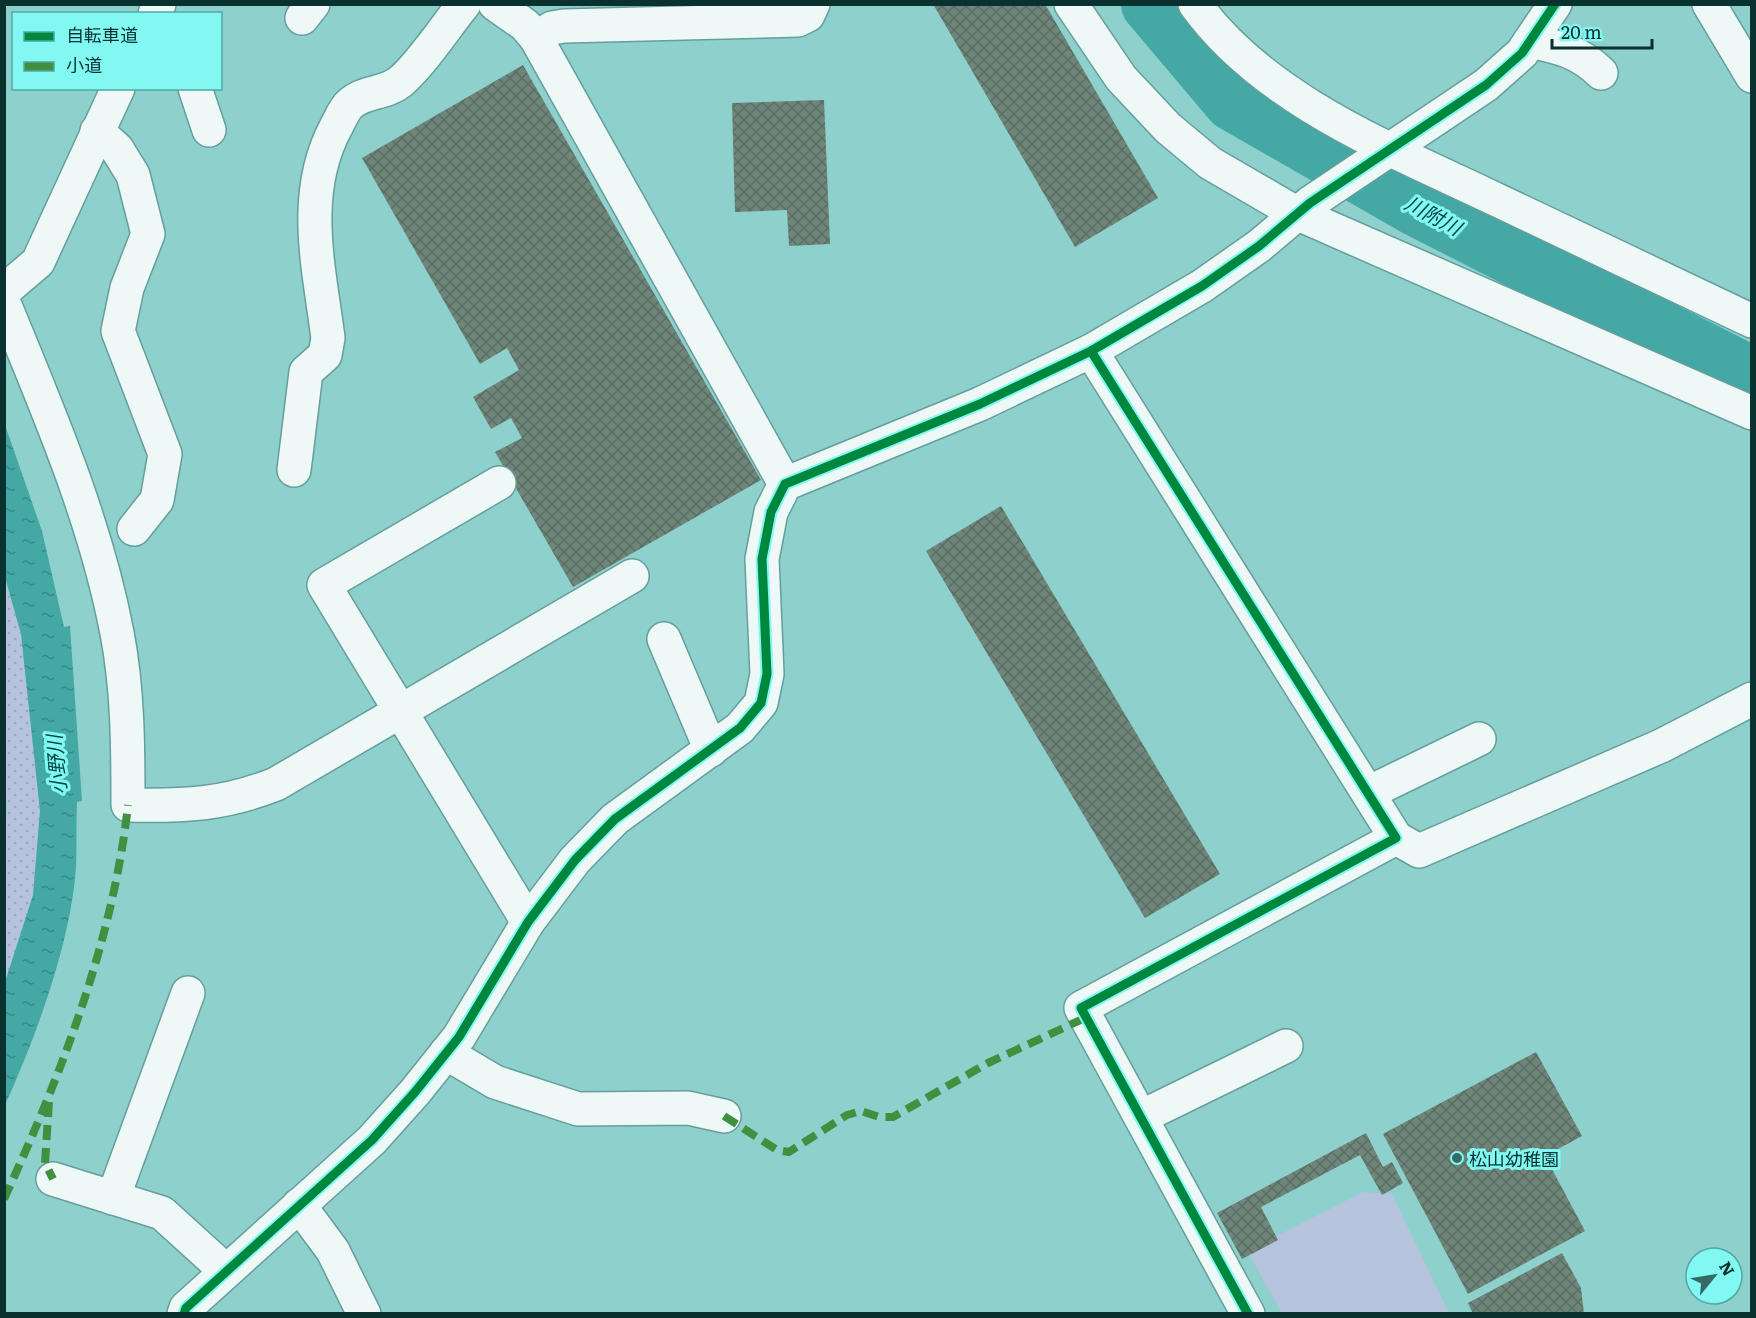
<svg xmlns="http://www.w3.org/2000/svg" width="1756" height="1318" viewBox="0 0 1756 1318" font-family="Literata,'Noto Sans JP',serif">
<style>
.grass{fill:url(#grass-dots)}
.park{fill:#b5c3dc}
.water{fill:url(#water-ripples)}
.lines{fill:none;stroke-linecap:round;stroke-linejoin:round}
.river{stroke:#44a8a4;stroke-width:60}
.building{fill:url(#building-cross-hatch)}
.minor-casing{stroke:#659e9b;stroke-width:36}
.minor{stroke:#eef8f7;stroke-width:33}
.quiet{stroke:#409040;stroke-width:8;stroke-dasharray:15 8;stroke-linecap:butt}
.cycleway-casing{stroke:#81f8f2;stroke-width:13}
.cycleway{stroke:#00873e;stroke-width:9}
.poi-dot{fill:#376967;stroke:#81f8f2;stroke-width:2}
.labels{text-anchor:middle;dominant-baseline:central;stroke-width:6;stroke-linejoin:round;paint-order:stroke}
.poi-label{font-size:18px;fill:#083130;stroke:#81f8f2;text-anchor:start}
.water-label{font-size:20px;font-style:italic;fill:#034745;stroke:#81f8f2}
</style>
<defs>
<pattern id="grass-dots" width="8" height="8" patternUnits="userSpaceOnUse" patternTransform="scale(1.5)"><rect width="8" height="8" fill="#b5c3dc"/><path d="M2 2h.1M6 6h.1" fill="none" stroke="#9aa8bd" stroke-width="1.8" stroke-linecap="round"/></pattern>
<pattern id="water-ripples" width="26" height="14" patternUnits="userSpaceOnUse" patternTransform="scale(1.5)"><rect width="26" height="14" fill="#44a8a4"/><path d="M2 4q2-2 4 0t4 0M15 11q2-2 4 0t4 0" fill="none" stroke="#378986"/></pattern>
<pattern id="building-cross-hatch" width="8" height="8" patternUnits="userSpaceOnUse" patternTransform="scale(1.5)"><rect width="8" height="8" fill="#6f8579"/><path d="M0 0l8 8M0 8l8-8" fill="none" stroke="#596d64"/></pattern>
</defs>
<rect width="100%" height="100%" fill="#8ed0cc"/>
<path class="grass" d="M4,577L21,634L40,811L33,895L5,982L4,827L7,809L4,775Z"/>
<path class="park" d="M1363,1192L1392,1194L1449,1313H1282L1247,1251Z"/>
<path class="water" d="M5,425L42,531L64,627L70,626L82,801L77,802C76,824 77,846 76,867C71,942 36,1037 5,1105V982L33,895L40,811L21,634L5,577Z"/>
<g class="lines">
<path class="river" d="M1151,4L1233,101L1416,206L1752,377"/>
</g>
<g class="building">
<path d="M933,4H1045L1158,198L1075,247Z"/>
<path d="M523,65L761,480L573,587L495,452L522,438L511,418L491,429L473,397L519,370L507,348L480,364L362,158Z"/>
<path d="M824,100L830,244L789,246L787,210L735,212L732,103Z"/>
<path d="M1001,506L1220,874L1145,918L926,551Z"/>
<path d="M1536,1052L1582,1136L1545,1156L1585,1231L1468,1294L1383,1134Z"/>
<path d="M1366,1133L1383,1167L1392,1162L1403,1183L1382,1195L1360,1155L1261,1207L1278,1240L1242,1259L1217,1213Z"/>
<path d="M1562,1253L1581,1288L1584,1314H1473L1468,1303Z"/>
</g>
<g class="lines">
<defs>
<g id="minor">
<path d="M495,4L525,25L536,38L785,484"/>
<path d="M1071,4L1121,78L1168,128L1210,163L1296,213L1752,413"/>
<path d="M1195,4C1265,101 1393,150 1497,200C1582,240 1667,281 1752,321"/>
<path d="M1709,4L1752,76"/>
<path d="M155,14L159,4"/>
<path d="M302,18L313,4"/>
<path d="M536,38L552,28L564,26L798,20L808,15L813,4"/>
<path d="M1530,41C1559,47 1580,52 1601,73"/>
<path d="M195,88L209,130"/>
<path d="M97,131L117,149L133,175L148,234L127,288L118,331L165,454L157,500L134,529"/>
<path d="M4,291L38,262L118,88"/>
<path d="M4,303C48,411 95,518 117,633C128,690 128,748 128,805C185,806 223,805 276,784L632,576"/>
<path d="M1091,351L1396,838L1081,1008L1248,1314"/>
<path d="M294,470L306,372L325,355L328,338C319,267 300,194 336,127C340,120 344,109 350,104C364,91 385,94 400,82C420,66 446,26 464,4"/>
<path d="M499,483L324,585L528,922"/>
<path d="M664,639L711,750"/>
<path d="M1368,793L1479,739"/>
<path d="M1396,838L1419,851L1661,746L1752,699"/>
<path d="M446,1053L495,1082L578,1109L688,1108L724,1116"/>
<path d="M1141,1117L1286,1046"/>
<path d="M53,1179L162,1213L226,1271"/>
<path d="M113,1198L188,993"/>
<path d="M299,1205L333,1251L364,1314"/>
<path d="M184,1314L186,1308L372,1140L415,1092L459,1037L528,922L575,860L615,819L740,728L761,703L767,674L762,559L771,512L785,484L980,404L1091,351L1202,286L1259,246L1310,203L1486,85L1522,53L1555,4"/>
</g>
</defs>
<use href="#minor" class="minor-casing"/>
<use href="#minor" class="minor"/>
<g class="quiet">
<path d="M49,1102L45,1163L53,1179"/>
<path d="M724,1116L777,1150L789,1152L847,1115L861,1111L879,1117H893L988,1063L1087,1017"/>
<path d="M4,1199C61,1075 113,942 128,805"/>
</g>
<defs>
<g id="cycleway">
<path d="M1091,351L1396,838L1081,1008L1248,1314"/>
<path d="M184,1314L186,1308L372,1140L415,1092L459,1037L528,922L575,860L615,819L740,728L761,703L767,674L762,559L771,512L785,484L980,404L1091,351L1202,286L1259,246L1310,203L1486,85L1522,53L1555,4"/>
</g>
</defs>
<use href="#cycleway" class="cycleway-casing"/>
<use href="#cycleway" class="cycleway"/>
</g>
<circle class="poi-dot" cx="1457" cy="1158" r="6"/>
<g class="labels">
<g class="poi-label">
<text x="1469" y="1158">松山幼稚園</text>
</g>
<g class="water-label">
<text transform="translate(1434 214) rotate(28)">川附川</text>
<text transform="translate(55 765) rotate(-95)">小野川</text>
</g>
</g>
<rect width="1756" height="1318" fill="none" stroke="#083130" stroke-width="12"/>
<rect x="12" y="12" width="210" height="78" fill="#81f8f2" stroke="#51a8a4" stroke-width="1.5"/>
<rect x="24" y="32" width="30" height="9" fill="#00873e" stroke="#51a8a4" stroke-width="1.5"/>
<text x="66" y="42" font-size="18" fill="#083130">自転車道</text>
<rect x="24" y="62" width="30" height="9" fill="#409040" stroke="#51a8a4" stroke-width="1.5"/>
<text x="66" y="72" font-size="18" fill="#083130">小道</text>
<g transform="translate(1714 1276) rotate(60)"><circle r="28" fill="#81f8f2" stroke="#51a8a4" stroke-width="1.5"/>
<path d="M0-4.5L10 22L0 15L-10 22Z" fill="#376967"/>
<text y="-9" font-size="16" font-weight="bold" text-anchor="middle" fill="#083130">N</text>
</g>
<path d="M1552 39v9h100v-9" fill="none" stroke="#083130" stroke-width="3"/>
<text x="1561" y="39" font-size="18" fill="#083130" stroke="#81f8f2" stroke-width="4.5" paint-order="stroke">20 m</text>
</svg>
